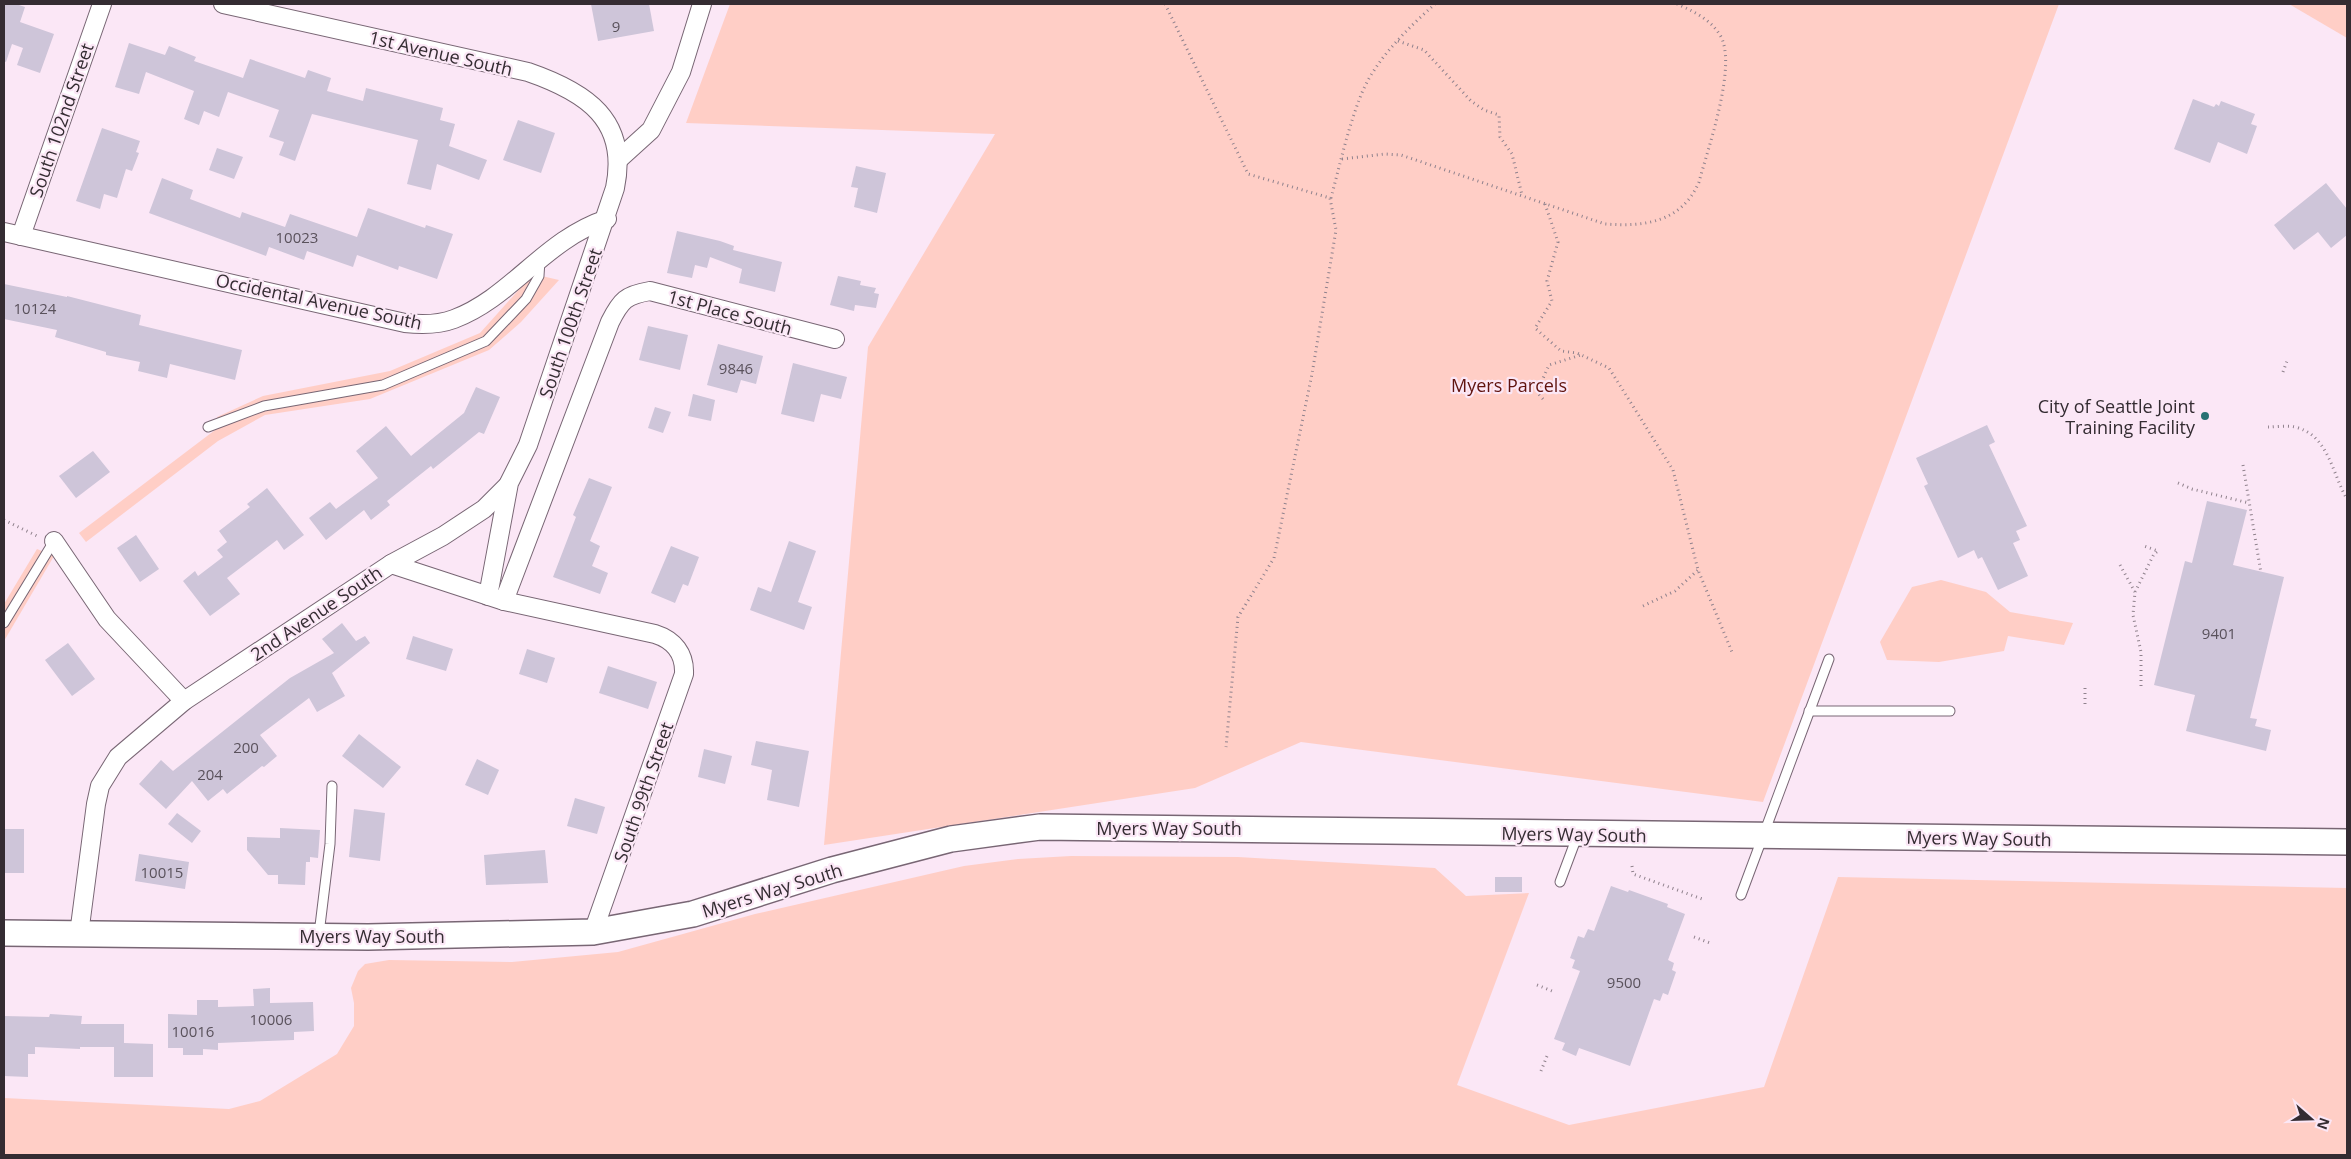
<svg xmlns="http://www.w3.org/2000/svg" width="2351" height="1159" viewBox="0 0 2351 1159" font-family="'Open Sans',sans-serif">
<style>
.green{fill:#ffcec6}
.building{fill:#cec5d9}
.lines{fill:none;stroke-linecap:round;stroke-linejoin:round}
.service-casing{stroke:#786674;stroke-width:11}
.minor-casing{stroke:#786674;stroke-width:20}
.secondary-casing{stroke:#786674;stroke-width:28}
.path{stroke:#90828d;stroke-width:3;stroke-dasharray:1 4;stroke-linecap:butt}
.service{stroke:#fff;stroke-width:9}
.minor{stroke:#fff;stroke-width:18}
.secondary{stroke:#fff;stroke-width:25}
.poi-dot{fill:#277273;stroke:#fbe7f6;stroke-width:2}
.labels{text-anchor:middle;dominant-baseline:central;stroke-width:4.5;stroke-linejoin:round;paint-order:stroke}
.number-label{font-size:15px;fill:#5a525c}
.street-label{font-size:18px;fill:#342c32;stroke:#fbe7f6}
.park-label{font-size:18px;fill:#60130e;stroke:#fbe7f6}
.poi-label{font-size:18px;fill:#342c32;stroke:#fbe7f6;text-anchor:end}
</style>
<rect width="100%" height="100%" fill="#fbe7f6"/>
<g class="green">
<path d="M730,4H2059L1763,802L1301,742L1195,788L824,845L868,347L995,134L686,123Z"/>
<path d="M2289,4H2347V38Z"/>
<path d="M533,274L559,280L521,322L489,350L370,399L265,415L218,441L86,542L79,533L219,427L217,417L263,396L390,371L480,333Z"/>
<path d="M37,549L54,556L4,641V604Z"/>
<path d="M1941,580L1986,592L2010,612L2073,623L2064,645L2008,636L2004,651L1939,662L1887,660L1880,642L1912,587Z"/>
<path d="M1071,856L1238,857L1435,868L1466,896L1529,893L1457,1085L1569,1125L1764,1087L1838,877L2347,888V1155H4V1098L229,1109L260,1101L337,1054L354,1026V1003L351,988L358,971L365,964L389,960L512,962L618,952L755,914L964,866L1018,859Z"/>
</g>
<g class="building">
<path d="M4,4H16L25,7L20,22L54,34L40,73L17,65L23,48L12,44L6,62L4,61Z"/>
<path d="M591,4H649L654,31L598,41Z"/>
<path d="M129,43L165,55L169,46L196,57L194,61L243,78L250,59L305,78L308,70L331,78L327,91L363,101L366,88L443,108L440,120L455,124L449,146L487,160L479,180L437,164L431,190L407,184L418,140L312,114L295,161L279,155L284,142L269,137L279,110L228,92L219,117L204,111L199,125L184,119L194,91L146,72L139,94L115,87Z"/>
<path d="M2193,99L2214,107L2216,104L2219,106L2221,101L2255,114L2251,124L2257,126L2247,154L2218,142L2210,163L2174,149Z"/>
<path d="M518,120L555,133L541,173L503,160Z"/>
<path d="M102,128L140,141L136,152L139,153L132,171L126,169L117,198L104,194L100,209L76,201Z"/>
<path d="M217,148L243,157L234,179L209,170Z"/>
<path d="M856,166L886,173L877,213L854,207L858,188L851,187Z"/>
<path d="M162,178L193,190L190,199L240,218L242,212L285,227L290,214L357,237L368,208L425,228L426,225L453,234L437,279L399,266L398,270L357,255L353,267L307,251L304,260L269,247L266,256L149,213Z"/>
<path d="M2326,183L2347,209V235L2331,248L2318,232L2294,250L2274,225Z"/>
<path d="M677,231L720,241L734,246L733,250L782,262L775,292L739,283L742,269L710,257L707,268L695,265L692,278L667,273Z"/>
<path d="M838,276L861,281L860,285L876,288L874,293L879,294L876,308L855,305L854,311L830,305Z"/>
<path d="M4,284L67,297V296L141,315L139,325L242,350L235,380L170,364L167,378L138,371L140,362L106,355V352L55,337L57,330L4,319Z"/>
<path d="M648,326L688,335L680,370L639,360Z"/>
<path d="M718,344L763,356L756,384L741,380L737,393L707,385Z"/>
<path d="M793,363L847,377L841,399L821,394L814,422L781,414Z"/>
<path d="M476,387L500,397L484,434L479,432L433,469L431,466L387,501L390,505L371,520L364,510L326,540L309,518L330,502L336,509L378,478L356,451L386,426L411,456L464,413Z"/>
<path d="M693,394L715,400L711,421L688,416Z"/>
<path d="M655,407L671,412L663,433L648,428Z"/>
<path d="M1987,425L1995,442L1989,445L2027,526L2016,531L2020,540L2013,543L2028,576L1998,590L1982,557L1978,559L1974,550L1958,558L1924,486L1928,484L1916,458Z"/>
<path d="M93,451L110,472L76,498L59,476Z"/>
<path d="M589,478L612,487L590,541L600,546L592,566L608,573L600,594L553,577L576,517L573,515Z"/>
<path d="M267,488L304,535L284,550L277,540L227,578L240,594L210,616L183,581L195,571L198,576L223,557L217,550L227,542L219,531L250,507L247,504Z"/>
<path d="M2207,501L2247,510L2233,565L2284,577L2250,718L2257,719L2255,726L2271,730L2266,751L2186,731L2195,695L2154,685L2185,561L2192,563Z"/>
<path d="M136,535L159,569L140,582L117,548Z"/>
<path d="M789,541L816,551L798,602L812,607L804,630L750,610L758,587L771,592Z"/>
<path d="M671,546L699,557L688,586L683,584L675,603L651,593Z"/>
<path d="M342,623L356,641L365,636L370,643L332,673L345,696L317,712L309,698L260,735L277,756L264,767L262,766L227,794L223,789L208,801L192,781L166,809L139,784L161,760L173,771L290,678L334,653L322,639Z"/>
<path d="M413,636L453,649L446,671L406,659Z"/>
<path d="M68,643L95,679L72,696L45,660Z"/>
<path d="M527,649L555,658L547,683L519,674Z"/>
<path d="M608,666L657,682L648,709L599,693Z"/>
<path d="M359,734L401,767L383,788L342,756Z"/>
<path d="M756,741L809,751L799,807L767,800L772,770L751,765Z"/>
<path d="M704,749L732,756L725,784L698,777Z"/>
<path d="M477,759L499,770L488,795L465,785Z"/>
<path d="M575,798L605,807L597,834L567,826Z"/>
<path d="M354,809L385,813L380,861L349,857Z"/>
<path d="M177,813L201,831L192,843L168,824Z"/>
<path d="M280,828L320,830L318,858L310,857V862H306L305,885L278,884V875H268L247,850V837L280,838Z"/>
<rect x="4" y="829" width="20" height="44"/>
<path d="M545,850L548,883L486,885L484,855Z"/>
<path d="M139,854L189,862L185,889L135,881Z"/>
<rect x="1495" y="877" width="27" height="15"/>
<path d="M1611,886L1628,892L1629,890L1668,904L1667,907L1685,914L1668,960L1674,963L1672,970L1676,972L1668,995L1663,993L1660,1001L1654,999L1630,1066L1579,1048L1576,1056L1562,1050L1565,1043L1554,1039L1580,971L1572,968L1575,960L1570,958L1578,936L1584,938L1588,929L1594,931Z"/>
<path d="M270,988V1003L313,1002L314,1031L294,1032V1040L218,1043V1050L203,1049V1055H183V1048H168V1014L197,1015V1000H218V1007L254,1006L253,989Z"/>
<path d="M50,1014L82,1016L81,1024H124V1043L153,1044V1077H114V1047H80V1049L35,1047V1054H28V1077L4,1076V1016L49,1017Z"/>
</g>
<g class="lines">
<defs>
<g id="service">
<path d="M208,427L264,406L383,385L486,341L526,299L539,276L540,260"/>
<path d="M4,623L54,541"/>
<path d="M1809,711H1950"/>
<path d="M1560,882L1578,834"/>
<path d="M1741,895L1829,659"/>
<path d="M319,934L330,844L332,786"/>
</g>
<g id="minor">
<path d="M223,4L528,72C586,92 629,120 615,188L528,445L509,483L488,596"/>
<path d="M619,159L651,130L681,72L702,4"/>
<path d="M4,232L405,323C422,325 438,325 454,319C511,298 545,239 607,219"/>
<path d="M21,236L102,4"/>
<path d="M54,541L107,619L184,701"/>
<path d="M391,564L443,536L484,509L508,485"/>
<path d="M504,601L610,322C621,300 626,295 650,291L835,339"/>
<path d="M79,934L96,804L100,786L118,757L184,701L391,564L504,601L655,634C674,640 685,654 684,674L593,932"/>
</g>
<path id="secondary" d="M4,933L368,937L593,932L693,914L832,870L951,839L1040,827L2347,842"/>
</defs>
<use href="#service" class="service-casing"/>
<use href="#minor" class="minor-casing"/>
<use href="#secondary" class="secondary-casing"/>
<g class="path">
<path d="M1165,4L1248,174L1330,198L1336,230L1312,374L1274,558L1238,617L1226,747"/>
<path d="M1398,41L1424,50L1471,101L1484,110L1499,115L1500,137L1512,154L1522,195"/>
<path d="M1342,159L1385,154L1401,155L1605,224C1645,227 1682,222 1699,182C1708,148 1738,64 1720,35C1710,19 1693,11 1677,4"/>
<path d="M1331,198C1340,164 1348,128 1361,95C1375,60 1407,29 1435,4"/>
<path d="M1545,204L1558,242L1547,281L1552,301L1535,328L1561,351L1577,353L1609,368L1673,470L1698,570L1732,652"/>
<path d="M2283,372L2287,361"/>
<path d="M1543,399L1537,392L1549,365L1581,355"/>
<path d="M2268,427C2276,427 2286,425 2295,427C2329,435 2332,474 2347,499"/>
<path d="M2243,465L2261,573"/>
<path d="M2178,483L2192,489L2249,503"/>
<path d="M4,520L37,536"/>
<path d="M2120,565L2135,592"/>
<path d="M1643,606L1675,591L1698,570"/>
<path d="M2141,686V652L2133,615L2135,592L2154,554L2158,551L2144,546"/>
<path d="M2085,704V688"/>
<path d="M1632,866L1633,874L1705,900"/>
<path d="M1694,937L1710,943"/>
<path d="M1537,985L1552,991"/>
<path d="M1541,1071L1547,1056"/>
</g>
<use href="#service" class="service"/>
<use href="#minor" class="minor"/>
<use href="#secondary" class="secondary"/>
</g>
<circle class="poi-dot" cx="2205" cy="416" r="5"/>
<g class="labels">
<g class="number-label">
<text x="616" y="26">9</text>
<text x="297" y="237">10023</text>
<text x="35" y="308">10124</text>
<text x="736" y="368">9846</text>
<text x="2219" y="633">9401</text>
<text x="246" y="747">200</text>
<text x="210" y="774">204</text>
<text x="162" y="872">10015</text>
<text x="1624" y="982">9500</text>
<text x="271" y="1019">10006</text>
<text x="193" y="1031">10016</text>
</g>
<g class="street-label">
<text transform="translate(441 53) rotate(13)">1st Avenue South</text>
<text transform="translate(61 120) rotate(-71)">South 102nd Street</text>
<text transform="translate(319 301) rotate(12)">Occidental Avenue South</text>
<text transform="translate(730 312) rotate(15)">1st Place South</text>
<text transform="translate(570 323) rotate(-71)">South 100th Street</text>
<text transform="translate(316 613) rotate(-34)">2nd Avenue South</text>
<text transform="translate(643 792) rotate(-71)">South 99th Street</text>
<text x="1169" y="828">Myers Way South</text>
<text transform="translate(1574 834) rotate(1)">Myers Way South</text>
<text transform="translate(1979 838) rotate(1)">Myers Way South</text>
<text transform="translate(772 890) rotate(-17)">Myers Way South</text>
<text x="372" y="936">Myers Way South</text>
</g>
<g class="park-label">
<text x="1509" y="385">Myers Parcels</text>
</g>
<g class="poi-label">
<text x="2195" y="406">City of Seattle Joint<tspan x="2195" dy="21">Training Facility</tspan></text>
</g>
</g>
<rect width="2351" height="1159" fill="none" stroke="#342c32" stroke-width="10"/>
<g transform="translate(2311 1119) rotate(110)" stroke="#fbe7f6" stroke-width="4" paint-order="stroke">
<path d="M0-4L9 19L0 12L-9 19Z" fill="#342c32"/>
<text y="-8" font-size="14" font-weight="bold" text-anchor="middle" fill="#342c32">N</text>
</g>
</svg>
